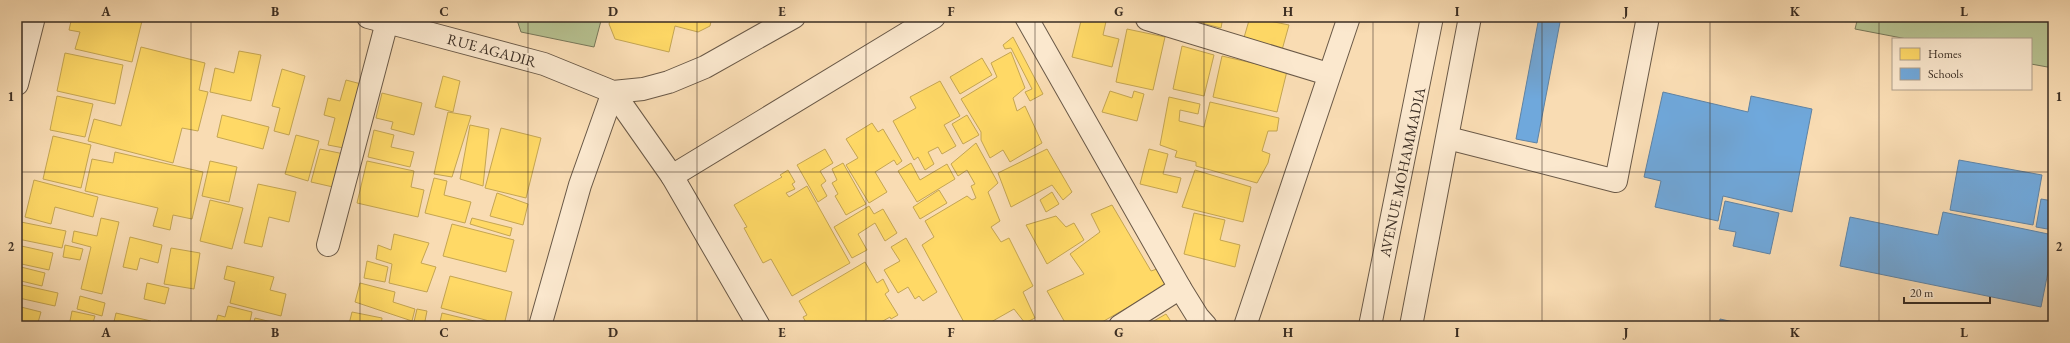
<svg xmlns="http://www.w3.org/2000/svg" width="2070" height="343" viewBox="0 0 2070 343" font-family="'EB Garamond',serif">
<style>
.green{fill:#b7c291;stroke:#78785a}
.homes{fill:#ffd966;stroke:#c4a552}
.schools{fill:#6fa8dc;stroke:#5f83a4}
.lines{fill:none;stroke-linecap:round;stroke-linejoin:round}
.minor-casing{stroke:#6a5947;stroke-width:24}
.tertiary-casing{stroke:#6a5947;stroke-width:24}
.minor{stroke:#fbe8ce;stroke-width:22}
.tertiary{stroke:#fbe8ce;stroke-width:22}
.grid{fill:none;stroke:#3a2d23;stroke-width:1;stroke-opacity:0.55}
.labels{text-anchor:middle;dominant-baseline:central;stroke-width:4;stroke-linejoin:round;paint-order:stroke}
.street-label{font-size:15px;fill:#3a2d23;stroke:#fbe8ce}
.neatline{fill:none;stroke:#3a2d23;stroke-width:1.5}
.grid-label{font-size:13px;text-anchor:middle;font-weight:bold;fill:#3a2d23}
</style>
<rect width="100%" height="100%" fill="#f9dcb3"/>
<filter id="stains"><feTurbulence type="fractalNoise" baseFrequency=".005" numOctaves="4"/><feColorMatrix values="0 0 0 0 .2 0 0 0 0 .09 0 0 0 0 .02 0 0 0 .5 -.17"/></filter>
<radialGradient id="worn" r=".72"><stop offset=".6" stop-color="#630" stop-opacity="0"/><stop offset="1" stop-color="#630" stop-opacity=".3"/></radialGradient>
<g class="green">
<path d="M516,17H602L594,47L521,32Z"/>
<path d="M1858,17H2053V68L2031,64V39H1907L1855,29Z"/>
</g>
<g class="homes">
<path d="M72,17H123L142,21L132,62L75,49L80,32L69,30Z"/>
<path d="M611,17H712L710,26L698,32L675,26L669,52L615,39L609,24Z"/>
<path d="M1082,17H1107L1103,35L1119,39L1112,67L1072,57Z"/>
<path d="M1186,17H1223L1221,28L1186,19Z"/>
<path d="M1250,17L1289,25L1282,50L1243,41Z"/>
<path d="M1277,17H1292V21Z"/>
<path d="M1127,29L1165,37L1153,90L1116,82Z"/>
<path d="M1013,37L1043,94L1030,101L1025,92L1032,89L1011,48L1005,49L1003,45Z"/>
<path d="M1182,46L1214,55L1204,96L1173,89Z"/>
<path d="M141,47L205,63L199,90L208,92L198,131L182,128L173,163L88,141L94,119L121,126Z"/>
<path d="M239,51L261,55L251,101L210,92L215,68L234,73Z"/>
<path d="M1011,52L1025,88L1013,98L1017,111L1025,106L1042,143L1010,162L1003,150L990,158L981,140V132L961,99L997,77L991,63Z"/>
<path d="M65,53L123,65L115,104L57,91Z"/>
<path d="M1222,56L1287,71L1277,112L1213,97Z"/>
<path d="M982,58L992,75L960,94L950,77Z"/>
<path d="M282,69L305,76L289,135L274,131L280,108L272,106Z"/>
<path d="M443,76L460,81L453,112L435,107Z"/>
<path d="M346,80L365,85L349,149L328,145L335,118L324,115L328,98L340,101Z"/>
<path d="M940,81L960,116L944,125L956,146L942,154L938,147L928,152L934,164L925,170L918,157L914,160L893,121L916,108L910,97Z"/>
<path d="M1110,91L1132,98L1134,91L1144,94L1137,121L1102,112Z"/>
<path d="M382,93L422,103L414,135L391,129L393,122L376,118Z"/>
<path d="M57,96L93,104L85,137L50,130Z"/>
<path d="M1169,97L1200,104L1198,114L1180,110L1179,121L1204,127L1210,102L1279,118L1277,131H1268L1262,151L1270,154L1268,163L1257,183L1196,166V162L1175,157L1177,151L1160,145Z"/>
<path d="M448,112L471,116L452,177L434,174Z"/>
<path d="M222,115L269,127L263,149L217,137Z"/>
<path d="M967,115L979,135L963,144L952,124Z"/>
<path d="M872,123L878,132L883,129L902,161L897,165L894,160L875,172L887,192L869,203L846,165L858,158L846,139Z"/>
<path d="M470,125L489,129L483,186L460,179Z"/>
<path d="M501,128L541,138L526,198L485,188Z"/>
<path d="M374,130L394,135L391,147L414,152L410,167L368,157Z"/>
<path d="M296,135L319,141L308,181L285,174Z"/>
<path d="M53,136L91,145L81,188L43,179Z"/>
<path d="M976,143L998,183L988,192L1000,221L991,227L1001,242L1009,238L1033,286L1023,292L1035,318L1025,323L1014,309L991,322L994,326H966L922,245L934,237L925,221L967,196L972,200L976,198L971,186L975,184L967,170L958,176L951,164Z"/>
<path d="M320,149L344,154L333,187L311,182Z"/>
<path d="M825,149L833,163L820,171L826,181L821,185L827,196L818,202L797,165Z"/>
<path d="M1047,149L1072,192L1063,200L1052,185L1011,207L998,173Z"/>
<path d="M1149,149L1168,154L1163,174L1181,178L1177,193L1140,184Z"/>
<path d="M115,152L203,172L192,219L173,215L170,230L153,226L158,208L85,191L92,159L113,163Z"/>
<path d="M210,161L237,167L229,202L202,196Z"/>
<path d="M367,161L414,171L411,187L424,190L418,217L357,203Z"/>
<path d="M843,163L866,204L846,215L835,196L838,194L832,183L837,180L832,169Z"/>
<path d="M911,163L920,180L947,164L955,179L917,202L898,171Z"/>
<path d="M788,170L795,182L792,184L795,189L786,193L789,197L807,186L850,263L792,296L771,259L763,263L744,228L747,227L734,205L782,177L780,175Z"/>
<path d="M1195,170L1251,187L1243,222L1182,207Z"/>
<path d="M434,178L447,181L444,195L471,202L465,223L425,213Z"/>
<path d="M34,180L98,197L93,217L55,207L51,224L25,217Z"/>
<path d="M258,184L296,192L289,222L269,217L262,247L244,243Z"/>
<path d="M939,190L947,203L920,219L913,207Z"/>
<path d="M1052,192L1059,204L1046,212L1040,200Z"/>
<path d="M497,193L528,204L523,225L490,216Z"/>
<path d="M210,200L243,208L232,249L200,241Z"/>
<path d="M1112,205L1151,271L1157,269L1167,285L1095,326H1067L1047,291L1084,274L1070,254L1100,232L1091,214Z"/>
<path d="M869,206L874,214L883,209L897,233L885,241L875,223L858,234L867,250L852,258L834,227Z"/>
<path d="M1194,213L1225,220L1220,240L1240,245L1235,267L1184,254Z"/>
<path d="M1056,216L1066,227L1074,223L1084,240L1047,264L1026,225Z"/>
<path d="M101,218L119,222L102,294L81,289L91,247L72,242L74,231L97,236Z"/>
<path d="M472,218L512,228L510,236L470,224Z"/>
<path d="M21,222L66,231L62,248L18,239Z"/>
<path d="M452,224L514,240L506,272L443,256Z"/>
<path d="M394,234L429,243L421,263L436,267L427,292L389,283L392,264L376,259L378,245L391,250Z"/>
<path d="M130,237L162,245L158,263L140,258L137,270L123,267Z"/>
<path d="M906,238L937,292L923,301L919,296L915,299L908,287L898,293L884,270L900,261L891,247Z"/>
<path d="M17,245L53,253L49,270L17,263Z"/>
<path d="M65,245L83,249L80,260L63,257Z"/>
<path d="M171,248L200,253L194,289L164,284Z"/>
<path d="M367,261L388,267L385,282L364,278Z"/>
<path d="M865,262L877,283L883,279L889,291L885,294L898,315L891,319L890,317L874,326H808L803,317L807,315L799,301Z"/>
<path d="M17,266L45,273L42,286L17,280Z"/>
<path d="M227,266L274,277L270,290L286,294L281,316L230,303L235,282L224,279Z"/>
<path d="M450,276L512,292L504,325L441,308Z"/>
<path d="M147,283L169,288L165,304L144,299Z"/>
<path d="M360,283L395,292L393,302L415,309L412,321L355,302Z"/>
<path d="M22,285L58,293L55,306L19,298Z"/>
<path d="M80,296L105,303L102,316L77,309Z"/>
<path d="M17,306L41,312L37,326L17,325Z"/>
<path d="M228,306L252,312L249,326H215L218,315L225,317Z"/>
<path d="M417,309L427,311L424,326H413Z"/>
<path d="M72,311L95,316L92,326H69Z"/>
<path d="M352,312L382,318L381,326L349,324Z"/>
<path d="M116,313L151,321L150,326H113Z"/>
<path d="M442,313L495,326H439Z"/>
<path d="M1166,314L1174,326H1145Z"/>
<path d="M255,318L276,323V326H253Z"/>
<path d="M158,321L180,326H156Z"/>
<path d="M391,322L402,326H390Z"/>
</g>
<g class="schools">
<path d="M1539,17H1561L1537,143L1516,139Z"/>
<path d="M1663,92L1748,112L1751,96L1812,109L1792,212L1723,196L1718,221L1655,207L1661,181L1644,177Z"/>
<path d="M1959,160L2042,175L2033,225L1950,210Z"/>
<path d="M2041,199L2053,201V230L2036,227Z"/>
<path d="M1725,201L1779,213L1770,254L1733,246L1736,232L1719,229Z"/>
<path d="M1943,212L2053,235V247L2041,307L1840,266L1850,217L1938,235Z"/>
<path d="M1720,319L1752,326H1719Z"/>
</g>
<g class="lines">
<defs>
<g id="minor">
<path d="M368,17L544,64L613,92L643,89L669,82L705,67L794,17"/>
<path d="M1026,17L1180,288L1198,317L1206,326"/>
<path d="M1147,17V19L1328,74"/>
<path d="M17,84L34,17"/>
<path d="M613,92L672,176L759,326"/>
<path d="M1448,138L1616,181L1648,17"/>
<path d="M672,176L934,17"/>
<path d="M328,245L387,22"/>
<path d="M540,326L580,185L613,92"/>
<path d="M1120,326L1180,288"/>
<path d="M1245,326L1349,17"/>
</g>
<g id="tertiary">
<path d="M1370,326L1432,17"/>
<path d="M1411,326L1470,17"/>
</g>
</defs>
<use href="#minor" class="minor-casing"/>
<use href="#tertiary" class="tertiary-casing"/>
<use href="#minor" class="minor"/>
<use href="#tertiary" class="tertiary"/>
</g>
<path class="grid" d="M191,17V326M360,17V326M528,17V326M697,17V326M866,17V326M1035,17V326M1204,17V326M1373,17V326M1542,17V326M1710,17V326M1879,17V326M17,172H2053"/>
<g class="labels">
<g class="street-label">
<text transform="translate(492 50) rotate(15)">RUE AGADIR</text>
<text transform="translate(1402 172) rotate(-78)">AVENUE MOHAMMADIA</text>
</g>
</g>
<rect width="2070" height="343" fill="none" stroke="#f9dcb3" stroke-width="44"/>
<rect x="1892" y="38" width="140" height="52" fill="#fbe8ce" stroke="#ae9d8a"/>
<rect x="1900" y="48" width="20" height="12" fill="#ffd966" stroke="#ae9d8a"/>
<text x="1928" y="58" font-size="12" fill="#3a2d23">Homes</text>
<rect x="1900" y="68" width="20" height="12" fill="#6fa8dc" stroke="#ae9d8a"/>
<text x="1928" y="78" font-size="12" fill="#3a2d23">Schools</text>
<path d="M1904 297v6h86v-6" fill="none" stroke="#3a2d23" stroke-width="2"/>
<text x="1910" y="297" font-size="12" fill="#3a2d23" stroke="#fbe8ce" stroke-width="3" paint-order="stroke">20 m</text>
<rect x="22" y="22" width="2026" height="299" class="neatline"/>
<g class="grid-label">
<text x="106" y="16">A</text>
<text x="275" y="16">B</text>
<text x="444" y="16">C</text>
<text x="613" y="16">D</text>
<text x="782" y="16">E</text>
<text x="951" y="16">F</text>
<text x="1119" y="16">G</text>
<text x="1288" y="16">H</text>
<text x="1457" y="16">I</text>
<text x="1626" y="16">J</text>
<text x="1795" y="16">K</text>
<text x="1964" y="16">L</text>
<text x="11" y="101">1</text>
<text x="2059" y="101">1</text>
<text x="11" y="251">2</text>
<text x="2059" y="251">2</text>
<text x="106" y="337">A</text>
<text x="275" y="337">B</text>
<text x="444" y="337">C</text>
<text x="613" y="337">D</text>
<text x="782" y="337">E</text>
<text x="951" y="337">F</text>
<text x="1119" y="337">G</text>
<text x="1288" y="337">H</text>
<text x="1457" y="337">I</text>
<text x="1626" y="337">J</text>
<text x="1795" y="337">K</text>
<text x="1964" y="337">L</text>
</g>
<rect width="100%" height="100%" filter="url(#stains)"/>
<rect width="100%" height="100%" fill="url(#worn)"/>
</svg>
